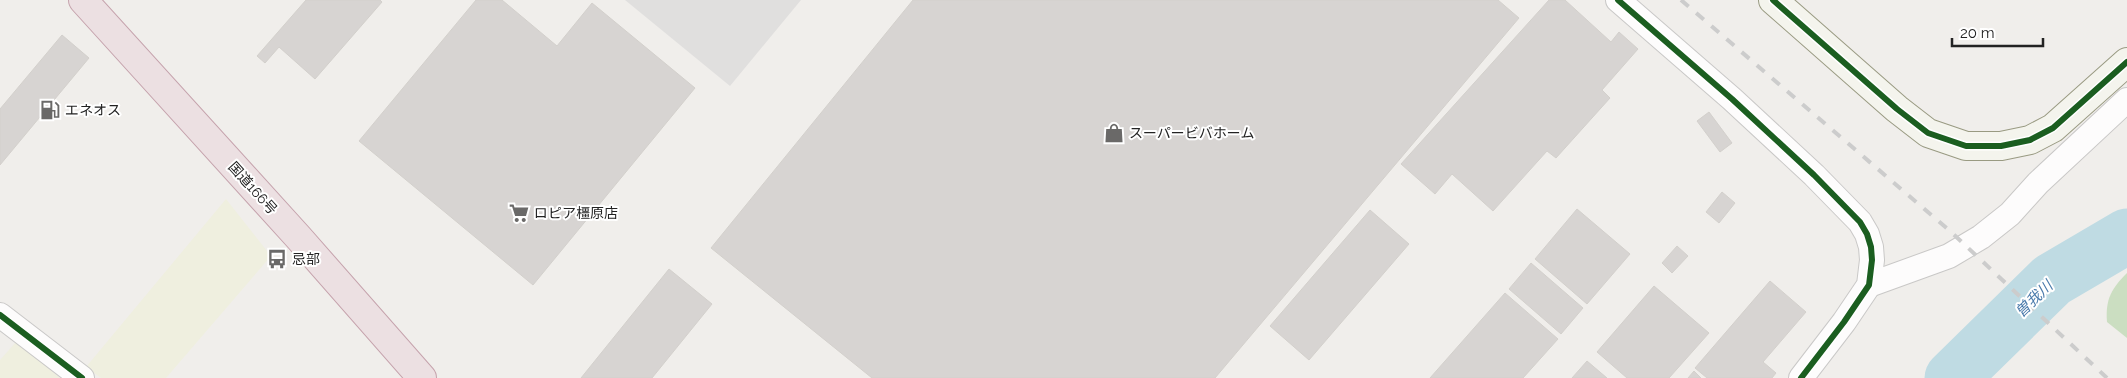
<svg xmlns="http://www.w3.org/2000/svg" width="2127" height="378" viewBox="0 0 2127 378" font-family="Raleway,'Noto Sans JP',sans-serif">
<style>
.farmland{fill:#efefdf}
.forest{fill:#cbdec1}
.parking{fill:#e0dfde}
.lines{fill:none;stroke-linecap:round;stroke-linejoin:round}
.river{stroke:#bfdbe3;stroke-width:55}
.building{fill:#d7d4d2;stroke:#d3d0cc}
.street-casing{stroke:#c9c8c7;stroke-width:26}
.secondary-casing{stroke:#999a82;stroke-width:30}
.highway-casing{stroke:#c5a2ac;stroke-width:30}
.street{stroke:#fdfcfc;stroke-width:24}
.secondary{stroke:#f4f4ed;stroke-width:28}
.highway{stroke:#ece0e2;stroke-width:28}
.rail{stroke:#ccc;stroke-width:4;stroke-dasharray:10 10;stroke-linecap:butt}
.cycleway-casing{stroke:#fff;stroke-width:9}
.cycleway{stroke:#1b5e20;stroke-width:6}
.labels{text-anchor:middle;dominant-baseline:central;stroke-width:4;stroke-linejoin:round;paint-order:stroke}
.poi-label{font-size:14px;fill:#222;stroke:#fff;text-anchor:start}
.street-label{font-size:14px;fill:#222;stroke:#fff}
.water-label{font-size:15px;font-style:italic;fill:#4a7aab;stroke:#fff}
</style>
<rect width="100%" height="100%" fill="#f0eeeb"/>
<g class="farmland">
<path d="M226,199L271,256L166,378H101L86,367Z"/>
<path d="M17,341L60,378H0V360Z"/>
</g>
<path class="forest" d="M2127,273V338L2107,322C2105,299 2112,288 2127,273Z"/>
<path class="parking" d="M625,0H801L730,86Z"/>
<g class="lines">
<path class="river" d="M1952,378L2052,280L2127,236"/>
</g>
<g class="building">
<path d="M306,0H380L382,2L315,79L279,47L265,63L257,56Z"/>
<path d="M476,0H502L557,46L592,3L695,88L533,285L359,141Z"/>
<path d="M913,0H1498L1519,18L1215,378H872L711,248Z"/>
<path d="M1549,0H1565L1611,42L1619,32L1638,49L1602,90L1610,98L1556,158L1547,151L1493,211L1452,174L1435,194L1401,164Z"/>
<path d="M62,35L89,58L0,165V109Z"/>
<path d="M1709,112L1732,143L1720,152L1697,121Z"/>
<path d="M1722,192L1735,203L1719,223L1706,212Z"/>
<path d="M1577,209L1630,254L1587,304L1535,259Z"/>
<path d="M1370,210L1409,244L1309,360L1270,326Z"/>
<path d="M1677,246L1688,256L1672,273L1662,263Z"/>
<path d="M1531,263L1583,308L1561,334L1509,289Z"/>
<path d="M669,269L712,304L652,378H581Z"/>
<path d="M1770,281L1806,312L1763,362L1776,373L1772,378H1707L1695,368Z"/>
<path d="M1654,286L1709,333L1669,378H1627L1597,352Z"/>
<path d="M1505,293L1558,339L1523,378H1430Z"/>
<path d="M1587,361L1607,378H1572Z"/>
<path d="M1694,371L1701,378H1688Z"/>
</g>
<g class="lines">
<defs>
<g id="street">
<path d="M1618,0L1732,99L1814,175L1860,222L1867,234L1871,247L1872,260L1869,285L1844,322L1801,378"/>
<path d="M1869,285L1949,256L1981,237L2010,214L2038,183L2127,100"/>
<path d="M0,315L82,378"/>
</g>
<path id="secondary" d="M1773,0L1897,109L1928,133L1966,146H2001L2030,140L2053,128L2127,62"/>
<path id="highway" d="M83,0L299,238L422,378"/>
</defs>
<use href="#street" class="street-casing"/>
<use href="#secondary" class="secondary-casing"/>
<use href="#highway" class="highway-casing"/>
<use href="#street" class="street"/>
<use href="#secondary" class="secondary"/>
<use href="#highway" class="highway"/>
<path class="rail" d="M1681,0L1950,231L2107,378"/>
<defs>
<g id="cycleway">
<path d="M1618,0L1732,99L1814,175L1860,222L1867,234L1871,247L1872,260L1869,285L1844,322L1801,378"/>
<path d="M1773,0L1897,109L1928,133L1966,146H2001L2030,140L2053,128L2127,62"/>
<path d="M0,315L82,378"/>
</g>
</defs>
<use href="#cycleway" class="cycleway-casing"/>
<use href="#cycleway" class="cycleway"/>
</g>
<defs>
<symbol id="fuel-bare" viewBox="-9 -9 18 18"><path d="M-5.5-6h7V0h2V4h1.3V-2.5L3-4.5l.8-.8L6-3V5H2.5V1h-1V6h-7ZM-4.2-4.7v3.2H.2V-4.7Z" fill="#6a6968" stroke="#fff" stroke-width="2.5" paint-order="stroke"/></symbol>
<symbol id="shop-bare" viewBox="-9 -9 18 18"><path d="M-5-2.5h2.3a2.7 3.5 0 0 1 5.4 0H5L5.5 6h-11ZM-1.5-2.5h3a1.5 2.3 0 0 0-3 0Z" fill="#6a6968" stroke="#fff" stroke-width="2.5" paint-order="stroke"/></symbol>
<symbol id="supermarket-bare" viewBox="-9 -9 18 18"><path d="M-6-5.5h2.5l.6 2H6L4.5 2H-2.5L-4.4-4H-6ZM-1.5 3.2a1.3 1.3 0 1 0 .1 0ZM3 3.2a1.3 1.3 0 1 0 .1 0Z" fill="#6a6968" stroke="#fff" stroke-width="2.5" paint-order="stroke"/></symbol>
<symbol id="bus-bare" viewBox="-9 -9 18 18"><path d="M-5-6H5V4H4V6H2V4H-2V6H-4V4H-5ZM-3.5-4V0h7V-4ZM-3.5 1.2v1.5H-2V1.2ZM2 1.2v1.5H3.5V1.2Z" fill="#6a6968" stroke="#fff" stroke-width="2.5" paint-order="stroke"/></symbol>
</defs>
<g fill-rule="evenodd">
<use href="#fuel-bare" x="36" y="96" width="28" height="28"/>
<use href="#shop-bare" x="1100" y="119" width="28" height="28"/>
<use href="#supermarket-bare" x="505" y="199" width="28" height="28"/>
<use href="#bus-bare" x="263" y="245" width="28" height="28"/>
</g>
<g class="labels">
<g class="poi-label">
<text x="65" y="110">エネオス</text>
<text x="1129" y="133">スーパービバホーム</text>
<text x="534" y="213">ロピア橿原店</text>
<text x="292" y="259">忌部</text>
</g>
<g class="street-label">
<text transform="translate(253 188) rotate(48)">国道166号</text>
</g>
<g class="water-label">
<text transform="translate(2034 299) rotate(-44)">曽我川</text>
</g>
</g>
<path d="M1952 38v8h91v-8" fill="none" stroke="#222222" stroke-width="2.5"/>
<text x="1960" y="38" font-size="15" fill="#222222" stroke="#ffffff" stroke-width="4" paint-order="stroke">20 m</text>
</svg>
